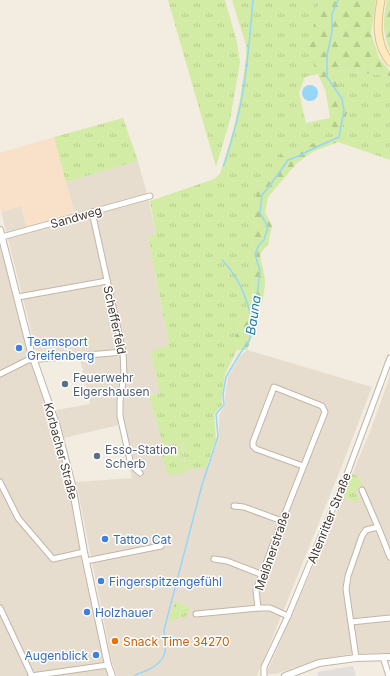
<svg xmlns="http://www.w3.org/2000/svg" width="390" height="676" viewBox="0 0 390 676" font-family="Inter,sans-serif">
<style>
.residential{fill:#e7ddcf}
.commercial{fill:#f8e0c9}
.grass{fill:url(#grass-tufts)}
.forest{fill:url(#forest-firs)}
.parking{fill:#e2dedb}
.water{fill:#96d7f6}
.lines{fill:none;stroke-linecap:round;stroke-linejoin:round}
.stream{stroke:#96d7f6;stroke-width:1.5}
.minor-casing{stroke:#c1b6a6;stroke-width:7}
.tertiary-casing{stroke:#c1b6a6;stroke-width:8}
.secondary-casing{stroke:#dac08e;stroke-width:9}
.minor{stroke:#fff;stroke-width:5}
.tertiary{stroke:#fff;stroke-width:6}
.secondary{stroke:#ffeabf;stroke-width:7}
.shop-dot{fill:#3f7fe0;stroke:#fff;stroke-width:1.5}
.service-dot{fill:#5c6f8a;stroke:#fff;stroke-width:1.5}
.food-dot{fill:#e8710a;stroke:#fff;stroke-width:1.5}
.labels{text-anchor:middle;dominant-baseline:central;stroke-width:3;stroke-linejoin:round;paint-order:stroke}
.street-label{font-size:12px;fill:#443b32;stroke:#fff}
.shop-label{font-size:12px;fill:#366cbe;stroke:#fff;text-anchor:start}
.service-label{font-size:12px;fill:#4e5e75;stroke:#fff;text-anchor:start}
.food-label{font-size:12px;fill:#c56008;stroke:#fff;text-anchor:start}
.water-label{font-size:13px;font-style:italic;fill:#207aa7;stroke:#fff}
</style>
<defs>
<pattern id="grass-tufts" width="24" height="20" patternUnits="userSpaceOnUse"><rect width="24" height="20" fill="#d2eba5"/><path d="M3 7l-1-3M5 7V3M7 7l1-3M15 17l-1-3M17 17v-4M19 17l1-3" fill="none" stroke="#b6ca8e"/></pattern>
<pattern id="forest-firs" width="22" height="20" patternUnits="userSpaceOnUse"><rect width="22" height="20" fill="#d2eba5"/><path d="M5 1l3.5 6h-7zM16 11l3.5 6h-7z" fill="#b6ca8e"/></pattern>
</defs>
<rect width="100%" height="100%" fill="#f3ece1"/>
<g class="residential">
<path d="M138,161L149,201L156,234L148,237L169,344L160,394L149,395L182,442L186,469L208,467L219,436V415L225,405V394L228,377L240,356L247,350L372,387L343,463L257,676H117L112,662L76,482L132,478L119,425L64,438L56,410L90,404L80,358L39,362L7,235L1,212L21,206L27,229L75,215L66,182Z"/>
<path d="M0,245L70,484L103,659L108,676H0Z"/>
<path d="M390,376V653L350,654L316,660L276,674H266L330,528L371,429Z"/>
</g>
<path class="commercial" d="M54,137L75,216L27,229L21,206L1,212L0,207V153Z"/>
<g class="grass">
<path d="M168,0H225L237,42L240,62L230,120L216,167Z"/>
<path d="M232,0H319L310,47L318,74L305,77L299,93L306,123L330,118L333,76L332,71L337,70L390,76V160L338,142L331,137L280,155L253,213L255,225L248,253L253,271L252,302L246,314L240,319L235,340L237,350L225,374L222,394V405L214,414L216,439L206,468L186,469L182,442L163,444L149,395L160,394L151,352L169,344L148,237L156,234L150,201L214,179L220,174L233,131L240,99L246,58V45Z"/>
<path d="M123,118L138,161L66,182L54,137Z"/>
<path d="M181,443L186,473L168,475L159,446Z"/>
<path d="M352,474L358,476L362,485L358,486L359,489L355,491L358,499H360L358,503L344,497Z"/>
<path d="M175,601L190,608L187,616L169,621Z"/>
</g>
<g class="forest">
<path d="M319,0H376L371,33L379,58L390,71V76L337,70L332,71L333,76L348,106V110L342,129H330V118L326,92L316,70L309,48Z"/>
<path d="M387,0H390V51C382,32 383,20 387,0Z"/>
<path d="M331,137L338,142L312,152L296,164L268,197L265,212L272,226L268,244L260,254C261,263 265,274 265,282C264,304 254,330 247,350H237L235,340L240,319L246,314L252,302L253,271L248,253L255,225L253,213L257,192L280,155Z"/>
</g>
<path class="parking" d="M353,666L356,676H318L317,672Z"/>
<circle class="water" cx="310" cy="93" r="8"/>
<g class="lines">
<g class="stream">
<path d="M224,165C231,143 238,121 242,97C248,65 250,33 253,0"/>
<path d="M222,260C241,280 245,295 253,322"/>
<path d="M134,676C138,673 143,672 148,670C168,660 167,649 164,630L202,485L218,436L216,414L224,405L223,394L226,377L239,355L249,341L253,328L260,271L255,254L259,245L264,240L268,227L260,213L262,195L271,184L288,160L299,156L310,150L339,137L344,110L342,99L327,77V55L332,32V14L338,0"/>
</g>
<defs>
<g id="minor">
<path d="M92,212L123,352L124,375L120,401V416L131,465L140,473"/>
<path d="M2,237L150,196"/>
<path d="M18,297L107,281"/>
<path d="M0,374L28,360L123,352"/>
<path d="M0,482L18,518L53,559L84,552"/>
<path d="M362,490L378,527"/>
<path d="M234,506L244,507L282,521"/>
<path d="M214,559L227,561L263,575"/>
<path d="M86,561L161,546"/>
<path d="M0,608L32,676"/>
<path d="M196,614L258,608"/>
<path d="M288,616L270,608H258L256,590L282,521L325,412L322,406L274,387L253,442V446L256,449L303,466"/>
<path d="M351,622L390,618"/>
<path d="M383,657L389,676"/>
<path d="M356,658L346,589L348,576L362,536L366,530L378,527L390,557"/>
<path d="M31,676L108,665"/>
<path d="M264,676V667L288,616L347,474L390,358"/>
</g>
<g id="tertiary">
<path d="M0,230L31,352L57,427L72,485L84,552L108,665L112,676"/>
<path d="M285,676L319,663L356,658L390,657"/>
</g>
<path id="secondary" d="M381,0C377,22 375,43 390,62"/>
</defs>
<use href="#minor" class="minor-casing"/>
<use href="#tertiary" class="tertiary-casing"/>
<use href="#secondary" class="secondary-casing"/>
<use href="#minor" class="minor"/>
<use href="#tertiary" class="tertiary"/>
<use href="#secondary" class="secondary"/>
</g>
<g class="shop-dot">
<circle cx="19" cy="348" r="4"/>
<circle cx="105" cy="539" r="4"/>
<circle cx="101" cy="581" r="4"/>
<circle cx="87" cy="612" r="4"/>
<circle cx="96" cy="655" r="4"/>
</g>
<g class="service-dot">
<circle cx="65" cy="384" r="4"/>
<circle cx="97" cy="456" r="4"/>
</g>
<circle class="food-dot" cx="115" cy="641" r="4"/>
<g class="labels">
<g class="street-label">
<text transform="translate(76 217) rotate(-16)">Sandweg</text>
<text transform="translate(115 320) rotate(78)">Schefferfeld</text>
<text transform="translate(61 451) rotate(75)">Korbacher Straße</text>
<text transform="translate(329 518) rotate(-68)">Altenritter Straße</text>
<text transform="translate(272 551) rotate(-71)">Meißnerstraße</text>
</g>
<g class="shop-label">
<text x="27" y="341">Teamsport<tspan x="27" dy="14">Greifenberg</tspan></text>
<text x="113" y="539">Tattoo Cat</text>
<text x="109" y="581">Fingerspitzengefühl</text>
<text x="95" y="612">Holzhauer</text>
<text x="88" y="655" text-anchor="end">Augenblick</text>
</g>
<g class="service-label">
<text x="73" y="377">Feuerwehr<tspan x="73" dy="14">Elgershausen</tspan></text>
<text x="105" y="449">Esso-Station<tspan x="105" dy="14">Scherb</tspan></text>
</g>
<g class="food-label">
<text x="123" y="641">Snack Time 34270</text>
</g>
<g class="water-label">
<text transform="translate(253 315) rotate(-81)">Bauna</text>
</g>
</g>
</svg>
